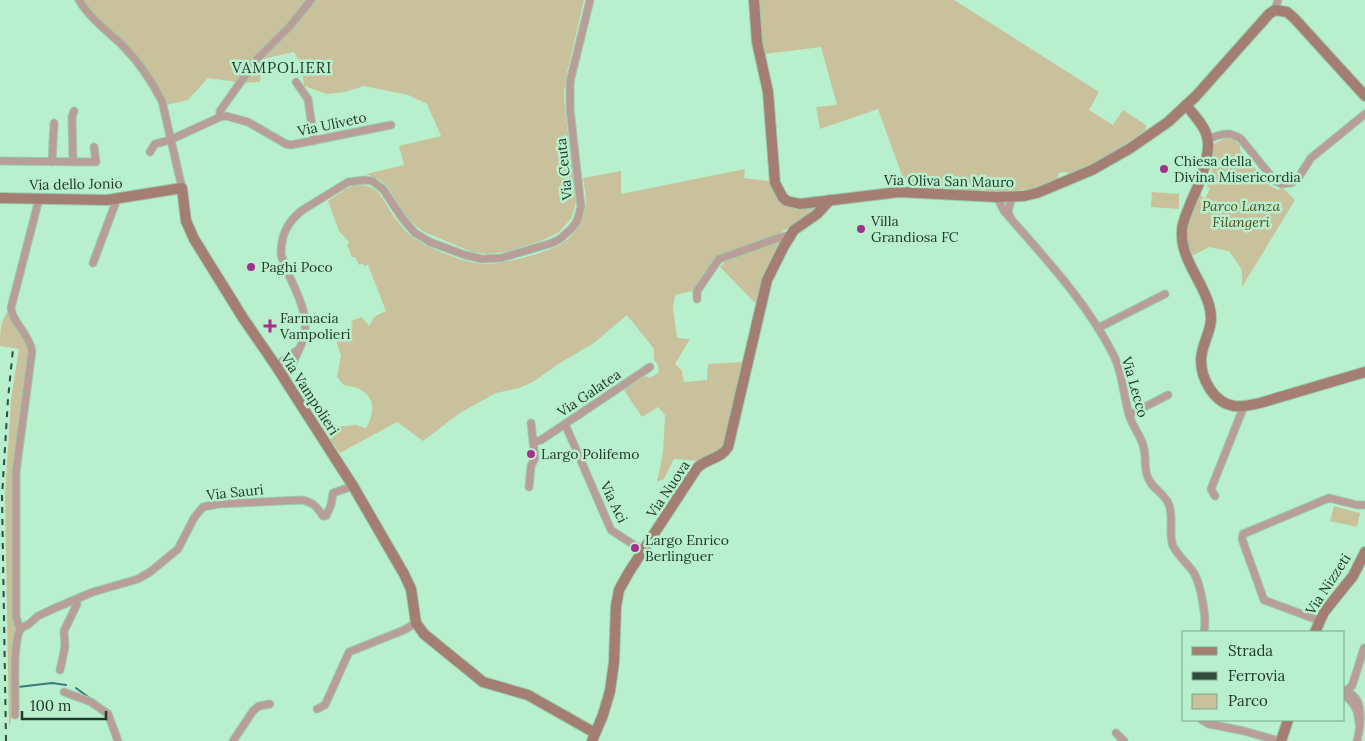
<svg xmlns="http://www.w3.org/2000/svg" width="1365" height="741" viewBox="0 0 1365 741" font-family="Lora,serif">
<style>
.green{fill:#c9c19c}
.lines{fill:none;stroke-linecap:round;stroke-linejoin:round}
.stream{stroke:#3a7882;stroke-width:2}
.street-casing{stroke:#9acbad;stroke-width:9}
.secondary-casing{stroke:#9acbad;stroke-width:12}
.street{stroke:#b99e97;stroke-width:7}
.secondary{stroke:#a47e73;stroke-width:10}
.rail{stroke:#324c3d;stroke-width:2;stroke-dasharray:6 6;stroke-linecap:butt}
.poi-dot{fill:#a3308c;stroke:#b8f0cd;stroke-width:2}
.labels{text-anchor:middle;dominant-baseline:central;stroke-width:5;stroke-linejoin:round;paint-order:stroke}
.street-label{font-size:14px;fill:#22382b;stroke:#b8f0cd}
.poi-label{font-size:14px;fill:#22382b;stroke:#b8f0cd;text-anchor:start}
.park-label{font-size:14px;font-style:italic;fill:#554b1b;stroke:#b8f0cd}
.neighbourhood-label{font-size:15px;letter-spacing:1px;fill:#22382b;stroke:#b8f0cd}
</style>
<rect width="100%" height="100%" fill="#b8f0cd"/>
<g class="green">
<path d="M82,0H309L237,82L208,78L188,100L166,105L163,97Z"/>
<path d="M313,0H584L567,73L564,92L565,109L576,198L575,207L571,219L558,233L541,241L506,252L487,254L472,252L422,231L406,217L387,186L380,180L366,174L404,165L399,146L441,136L427,104L408,95L364,86L345,92L327,94L304,86L301,64L294,52L263,59L260,82L240,83Z"/>
<path d="M758,0H954L1099,92L1089,110L1113,125L1123,110L1146,125V130C1122,148 1097,162 1071,174L1066,172L1059,173L1057,179L1034,189L988,192L983,189L979,191L915,188L903,178L878,109L820,129L816,107L837,105L821,47L765,54L759,21Z"/>
<path d="M1225,138L1234,140L1240,145V150L1269,185L1278,190L1282,187L1295,200L1242,287V270L1229,251L1209,247L1194,255L1190,254C1181,231 1189,219 1198,197L1200,195L1205,199L1210,188L1207,187L1212,168L1209,163L1212,145Z"/>
<path d="M745,169L744,178L769,181L777,197L817,206L818,208L776,236L717,257L693,291L675,295L673,308L677,338L690,339L675,364L682,371L684,382L707,380L708,364L744,362L725,442C717,456 708,452 699,461L674,459L664,479L657,482L663,453L665,415L658,407L642,417L624,390L645,376L650,378L659,372L658,365L654,360V349L627,315L594,343L560,363L533,382L519,388L496,393L460,413L423,441L397,422L340,453L322,428L356,425L366,428C375,413 376,395 357,388C346,384 346,389 337,377L341,356L334,334L353,327L351,321L362,317L369,326L375,316L386,311L368,265L364,266L363,263L359,265L355,257H352L347,245L349,242L339,231L328,201C346,189 359,176 379,193C389,208 397,224 411,236C427,248 462,262 482,264C501,265 547,253 563,243C572,236 580,227 583,216C588,203 585,190 583,178L621,171V194Z"/>
<path d="M1152,192L1179,194V209L1151,207Z"/>
<path d="M781,241L776,259L757,305L720,267L728,258Z"/>
<path d="M8,312L9,317L26,339L29,352L13,478L14,621L17,626L14,710L9,727L5,496L11,399L19,349L0,346C0,334 0,319 8,312Z"/>
<path d="M1334,506L1360,513L1357,527L1330,521Z"/>
</g>
<g class="lines">
<g class="stream">
<path d="M18,687L52,683L66,685"/>
<path d="M76,688L91,699"/>
</g>
<defs>
<g id="street">
<path d="M79,0C90,19 109,32 124,47C139,62 152,82 162,101L182,188"/>
<path d="M1275,10L1278,0"/>
<path d="M296,82L308,99L314,141"/>
<path d="M220,117V111L257,59L290,26L311,0"/>
<path d="M1208,139C1221,134 1229,131 1241,139L1275,181L1282,184L1291,183L1298,178L1311,158L1365,114"/>
<path d="M150,152L155,144L170,140L220,117L226,116L248,122L286,144L291,145L391,125"/>
<path d="M0,161L96,162L94,147"/>
<path d="M52,162L54,123"/>
<path d="M73,162L72,117L74,111"/>
<path d="M997,197L1004,211C1043,256 1087,302 1114,356C1123,374 1123,395 1129,414C1132,427 1142,436 1144,449C1146,457 1144,466 1147,475C1150,488 1165,493 1169,505C1174,518 1168,533 1173,546C1178,556 1188,564 1194,573C1201,586 1207,618 1204,632"/>
<path d="M1010,217L1008,211L1012,197"/>
<path d="M93,263L117,199"/>
<path d="M697,299V291L719,259L778,238L791,235"/>
<path d="M1098,328L1165,294"/>
<path d="M276,366L296,351"/>
<path d="M284,380C290,367 298,354 303,340C313,311 288,281 281,254C281,235 287,223 301,211L348,182L364,180L372,181L383,189L402,218L415,233L430,242L465,255L482,259L501,258L552,243L560,239L572,228L577,221L581,207L570,109V82L590,0"/>
<path d="M1129,415L1168,395"/>
<path d="M565,424L611,530L643,551"/>
<path d="M533,442L541,440L650,367"/>
<path d="M529,487L531,466L535,458L531,423"/>
<path d="M1215,496L1211,489L1244,406"/>
<path d="M1320,619H1315L1264,600L1242,539L1243,534L1329,498L1357,505H1365"/>
<path d="M20,629L29,624L38,616L55,608L93,592L138,579L150,572L178,549L194,518L203,507L218,504L302,500C313,502 317,507 323,516H326L331,505L333,493L353,486"/>
<path d="M60,670L65,647L64,631L77,604L75,600"/>
<path d="M64,692L91,702L108,714L118,741"/>
<path d="M1344,692L1352,686L1364,648"/>
<path d="M1344,696V692C1365,694 1361,725 1357,741"/>
<path d="M1347,697C1356,705 1358,712 1359,723"/>
<path d="M317,709L325,705L349,652L404,630L416,623"/>
<path d="M15,715C16,691 12,649 20,629L16,617V472L32,351C29,333 11,321 11,308L39,199"/>
<path d="M1202,720L1209,724L1244,731L1279,741"/>
<path d="M1116,733L1124,741"/>
<path d="M233,741L253,711L259,706L270,704"/>
</g>
<g id="secondary">
<path d="M754,0L757,42L768,92L775,183L783,198L787,201L800,204L899,192L997,197L1024,196L1037,193L1092,170L1129,149L1168,122L1196,96L1269,14L1275,10L1287,12L1294,18L1365,96"/>
<path d="M1186,105C1193,114 1205,126 1207,137C1212,153 1198,187 1191,202C1188,211 1182,221 1182,231C1180,258 1202,280 1209,305C1216,328 1202,339 1201,360C1201,379 1214,403 1234,406C1243,407 1252,405 1260,403L1365,372"/>
<path d="M0,198L107,200L182,188L186,221L194,239L243,318L276,366L353,486L404,574L411,589L416,623L424,634L483,682L528,695L595,733"/>
<path d="M1315,632L1324,612L1353,576L1365,552"/>
<path d="M592,741L603,715L610,691L614,662L616,606L619,590L629,572L697,468C707,458 721,459 728,447L767,280L784,246L794,230L817,214L830,200"/>
<path d="M1281,741L1288,720"/>
</g>
</defs>
<use href="#street" class="street-casing"/>
<use href="#secondary" class="secondary-casing"/>
<use href="#street" class="street"/>
<use href="#secondary" class="secondary"/>
<path class="rail" d="M6,741L2,496L8,399L13,349"/>
</g>
<g class="poi-dot">
<circle cx="1164" cy="169" r="5"/>
<circle cx="861" cy="229" r="5"/>
<circle cx="251" cy="267" r="5"/>
<path d="M267.5 318.5h5v5h5v5h-5v5h-5v-5h-5v-5h5z"/>
<circle cx="531" cy="454" r="5"/>
<circle cx="635" cy="548" r="5"/>
</g>
<g class="labels">
<g class="street-label">
<text transform="translate(332 124) rotate(-12)">Via Uliveto</text>
<text transform="translate(564 169) rotate(-96)">Via Ceuta</text>
<text transform="translate(949 181) rotate(1)">Via Oliva San Mauro</text>
<text transform="translate(76 184) rotate(-1)">Via dello Jonio</text>
<text transform="translate(1135 387) rotate(74)">Via Lecco</text>
<text transform="translate(589 393) rotate(-34)">Via Galatea</text>
<text transform="translate(310 394) rotate(57)">Via Vampolieri</text>
<text transform="translate(668 489) rotate(-56)">Via Nuova</text>
<text transform="translate(235 492) rotate(-6)">Via Sauri</text>
<text transform="translate(614 502) rotate(64)">Via Aci</text>
<text transform="translate(1328 584) rotate(-57)">Via Nizzeti</text>
</g>
<g class="poi-label">
<text x="1174" y="161">Chiesa della<tspan x="1174" dy="16">Divina Misericordia</tspan></text>
<text x="871" y="221">Villa<tspan x="871" dy="16">Grandiosa FC</tspan></text>
<text x="261" y="267">Paghi Poco</text>
<text x="280" y="318">Farmacia<tspan x="280" dy="16">Vampolieri</tspan></text>
<text x="541" y="454">Largo Polifemo</text>
<text x="645" y="540">Largo Enrico<tspan x="645" dy="16">Berlinguer</tspan></text>
</g>
<g class="park-label">
<text x="1241" y="206">Parco Lanza<tspan x="1241" dy="16">Filangeri</tspan></text>
</g>
<g class="neighbourhood-label">
<text x="282" y="67">VAMPOLIERI</text>
</g>
</g>
<rect x="1182" y="631" width="162" height="90" fill="#b8f0cd" stroke="#7ca68c"/>
<rect x="1192" y="647" width="25" height="8" fill="#a47e73" stroke="#7ca68c"/>
<text x="1228" y="656" font-size="15" fill="#22382b">Strada</text>
<rect x="1192" y="672" width="25" height="8" fill="#324c3d" stroke="#7ca68c"/>
<text x="1228" y="681" font-size="15" fill="#22382b">Ferrovia</text>
<rect x="1192" y="694" width="25" height="15" fill="#c9c19c" stroke="#7ca68c"/>
<text x="1228" y="706" font-size="15" fill="#22382b">Parco</text>
<path d="M22 711v8h84v-8" fill="none" stroke="#22382b" stroke-width="2.5"/>
<text x="30" y="711" font-size="15" fill="#22382b" stroke="#b8f0cd" stroke-width="4" paint-order="stroke">100 m</text>
</svg>
